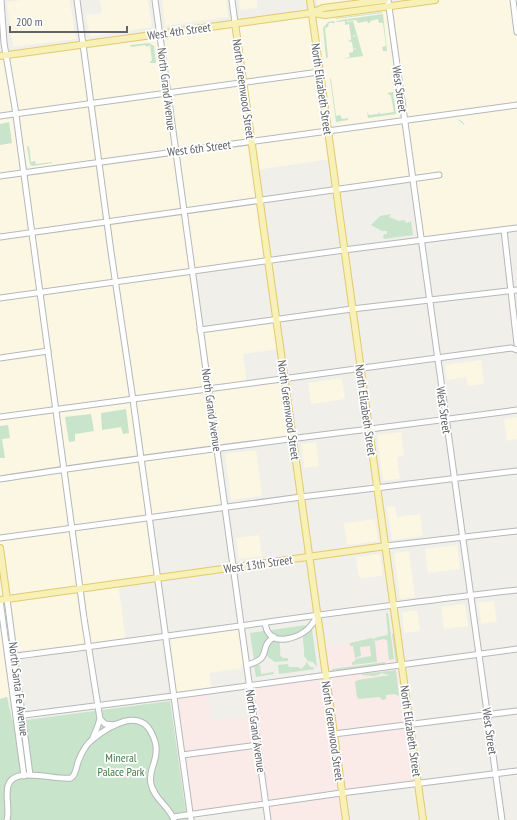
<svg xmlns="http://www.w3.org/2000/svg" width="517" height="820" viewBox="0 0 517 820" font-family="'PT Sans Narrow',sans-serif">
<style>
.commercial{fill:#fbf7e3}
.medical{fill:#faebe8}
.green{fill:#c8e4ca}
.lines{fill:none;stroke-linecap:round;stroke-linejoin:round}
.stream{stroke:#b3d5f6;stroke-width:1}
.minor-casing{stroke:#b5b8bb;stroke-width:7}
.major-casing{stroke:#e3c96f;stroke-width:8}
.minor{stroke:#fff;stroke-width:5}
.major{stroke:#f7f0b7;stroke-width:6}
.labels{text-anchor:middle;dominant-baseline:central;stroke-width:3.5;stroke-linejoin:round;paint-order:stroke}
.street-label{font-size:12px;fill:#606367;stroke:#fff}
.park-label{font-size:12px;fill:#3f7f45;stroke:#fff}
</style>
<rect width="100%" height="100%" fill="#f0efe9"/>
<g class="commercial">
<path d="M22,0H70L76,39L13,47L7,2Z"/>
<path d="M100,0H148L152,27L90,37L86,15L102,13Z"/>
<path d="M162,0H226L228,17L165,26Z"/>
<path d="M239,0H257V8L240,10Z"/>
<path d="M317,0H352L318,5Z"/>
<path d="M410,0H517V228L421,240L413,179L336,190L331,159L256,170L268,260L192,271L200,330L277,319L281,349L243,354L247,383L285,379L293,438L218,449L225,508L149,518L157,578L118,583L126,642L12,658L16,695L0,699V56Z"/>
<path d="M481,360L484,384L468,386L466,377L447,380L445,365Z"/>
<path d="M342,378L345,399L311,404L308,383Z"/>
<path d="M517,417V439L507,441L504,419Z"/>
<path d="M401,432L404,456L397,457L400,479L383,481L377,435Z"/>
<path d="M316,442L319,466L304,468L301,444Z"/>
<path d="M256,450L262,496L231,500L225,454Z"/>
<path d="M395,506L397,517L420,514L423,536L392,540L387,507Z"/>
<path d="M375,519L378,541L347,545L344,523Z"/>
<path d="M259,535L262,556L239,559L236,538Z"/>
<path d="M457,545L460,569L428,573L425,549Z"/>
<path d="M409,551L415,597L400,599L394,553Z"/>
<path d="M380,554L383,576L361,578L359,577L356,557Z"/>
<path d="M494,601L497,622L481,624L478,603Z"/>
<path d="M465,604L468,626L444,629L441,607Z"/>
<path d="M417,610L420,631L404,633L402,612Z"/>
<path d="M242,626L247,665L241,666V669L209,673L212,691L173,696L165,637Z"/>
</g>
<path class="medical" d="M399,637L419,784L342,793L346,820H268L266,804L190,814L173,696L208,691L212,721L253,716L250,686L325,675L322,646Z"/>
<g class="green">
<path d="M382,12V13L336,19V18Z"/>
<path d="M383,14L387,51H383L382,47L386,46L383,23H379L378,19L370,21V23H368L367,21L358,23L356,20L348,21L347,19Z"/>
<path d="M347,19V22L353,21L363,56L342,59L350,57L349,53L353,52V50L357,48L353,49L352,42L348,41L351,40V37L356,36L355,35L351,37L349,24L345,25V21L337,22L336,21Z"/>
<path d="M334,21L335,23H329L328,27L325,28L328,57L326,58L323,28L328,22Z"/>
<path d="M149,43L154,46L156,63H149L152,60L150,45L147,47L145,45L131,47L130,45Z"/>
<path d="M330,78L331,79L336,116L340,115L342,119L348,118V120L336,122Z"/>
<path d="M393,92L396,114L368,118L367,112L369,115L378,114L379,111L380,114L394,112L391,96L387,93Z"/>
<path d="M9,122L12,143L0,145V124Z"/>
<path d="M29,146L31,162L35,161L36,164L52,162V163L32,166L30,164L27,147Z"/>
<path d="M391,214L389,217L399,221L404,220L407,223L411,221L413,235L384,239L383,237L384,234H387V231H382L371,225L380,216Z"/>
<path d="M126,409L129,433L123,434L121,427L102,430L101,413Z"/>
<path d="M91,414L94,431L75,434V441L69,442L65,417Z"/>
<path d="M8,425L10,438L2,439L5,458H0V426Z"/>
<path d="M386,613H388L394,659L389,660L387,640L384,639L375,641L373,639L378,637L388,635Z"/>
<path d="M306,625L308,627C296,636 288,638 274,636L271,631L272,630Z"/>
<path d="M309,629H312L317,667L313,662L308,661L304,656C306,646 298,636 309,629Z"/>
<path d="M263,631L266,632L271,637L265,642L263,655L254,660L250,633Z"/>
<path d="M392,634H394L398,661L396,663Z"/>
<path d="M372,638L375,642L377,662L352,665V662L355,661V659L371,656L370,646L360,647L361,656L355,658L353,646H350V643Z"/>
<path d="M275,640L280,641C279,645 281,650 280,655L283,658H288V661L275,662L268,657C264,649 269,645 275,640Z"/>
<path d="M306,661L310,667H313L315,669L279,674L278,665L288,664L289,667H298L301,669L306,664Z"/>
<path d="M385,662V665L332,671V669Z"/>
<path d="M256,665H260L261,674L273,672L274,674L256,677L254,666Z"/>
<path d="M396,670L399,696L395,694L386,695V699L383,700L379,697L359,699L357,697L355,682L358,680L390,675L381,673C376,678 368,675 362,675V674Z"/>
<path d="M7,697L12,720L19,721L170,701L187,820H0V699Z"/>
</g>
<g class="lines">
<path class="stream" d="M459,120L464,124"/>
<defs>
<g id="minor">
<path d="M1,0L4,43L15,108L84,618L100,719L97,728L92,740"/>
<path d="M77,0L111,252L133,400L191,820"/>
<path d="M155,0L268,820"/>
<path d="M232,0L235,23"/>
<path d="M388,0L502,820"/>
<path d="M513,0L517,32"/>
<path d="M0,116L319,72"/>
<path d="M0,176L517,105"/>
<path d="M504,230L517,344"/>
<path d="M0,237L439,175"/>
<path d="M0,298L344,250L517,228"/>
<path d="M200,330L352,309L517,290"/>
<path d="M0,358L48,351"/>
<path d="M0,417L511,348L517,350"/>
<path d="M0,479C172,452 345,433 517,410"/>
<path d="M0,538L301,497L517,471"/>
<path d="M386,546L517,531"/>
<path d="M7,599L30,775"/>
<path d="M0,600L24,776"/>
<path d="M265,623C266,626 266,630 268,632C276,646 299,637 308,629C312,625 315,620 317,616"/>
<path d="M8,657C178,636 347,609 517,590"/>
<path d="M247,665C274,658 257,648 274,637"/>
<path d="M16,716L173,696L517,649"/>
<path d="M100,719L105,724L114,725"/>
<path d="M334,734L517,711"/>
<path d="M182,755L258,745"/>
<path d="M173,817L341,793L517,771"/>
<path d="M7,820C10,809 5,797 8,786C13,765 57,781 71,778C76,775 76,768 78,762C81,754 86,744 93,739C109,726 140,707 152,734C155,740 157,745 156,752C156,763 148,772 151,784C154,799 169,806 174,820"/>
</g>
<g id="major">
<path d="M310,0L423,820"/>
<path d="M313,13L325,15L435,0"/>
<path d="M235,23L346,820"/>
<path d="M0,56L311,13L323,8L385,0"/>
<path d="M0,548L7,599"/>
<path d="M0,600L386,546"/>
</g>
</defs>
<use href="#minor" class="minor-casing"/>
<use href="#major" class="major-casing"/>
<use href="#minor" class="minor"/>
<use href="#major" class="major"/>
</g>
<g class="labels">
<g class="street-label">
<text transform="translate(179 31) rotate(-8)">West 4th Street</text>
<text transform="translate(167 89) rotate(83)">North Grand Avenue</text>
<text transform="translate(244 89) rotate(82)">North Greenwood Street</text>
<text transform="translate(322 89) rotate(82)">North Elizabeth Street</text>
<text transform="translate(400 89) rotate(82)">West Street</text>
<text transform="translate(199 148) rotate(-7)">West 6th Street</text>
<text transform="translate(212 410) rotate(82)">North Grand Avenue</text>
<text transform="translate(289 410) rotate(82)">North Greenwood Street</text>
<text transform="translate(366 410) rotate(82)">North Elizabeth Street</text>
<text transform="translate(444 410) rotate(82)">West Street</text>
<text transform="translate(258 564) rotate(-8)">West 13th Street</text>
<text transform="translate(19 689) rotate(83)">North Santa Fe Avenue</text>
<text transform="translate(256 731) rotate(82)">North Grand Avenue</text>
<text transform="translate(333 731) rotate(82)">North Greenwood Street</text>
<text transform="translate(411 731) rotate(82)">North Elizabeth Street</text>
<text transform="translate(490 731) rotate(82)">West Street</text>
</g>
<g class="park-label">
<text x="121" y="757">Mineral<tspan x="121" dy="14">Palace Park</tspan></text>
</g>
</g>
<path d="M10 26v6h117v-6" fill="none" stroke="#606367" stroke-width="2"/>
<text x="16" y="26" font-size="12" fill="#606367" stroke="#ffffff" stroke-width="3" paint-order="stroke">200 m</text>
</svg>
